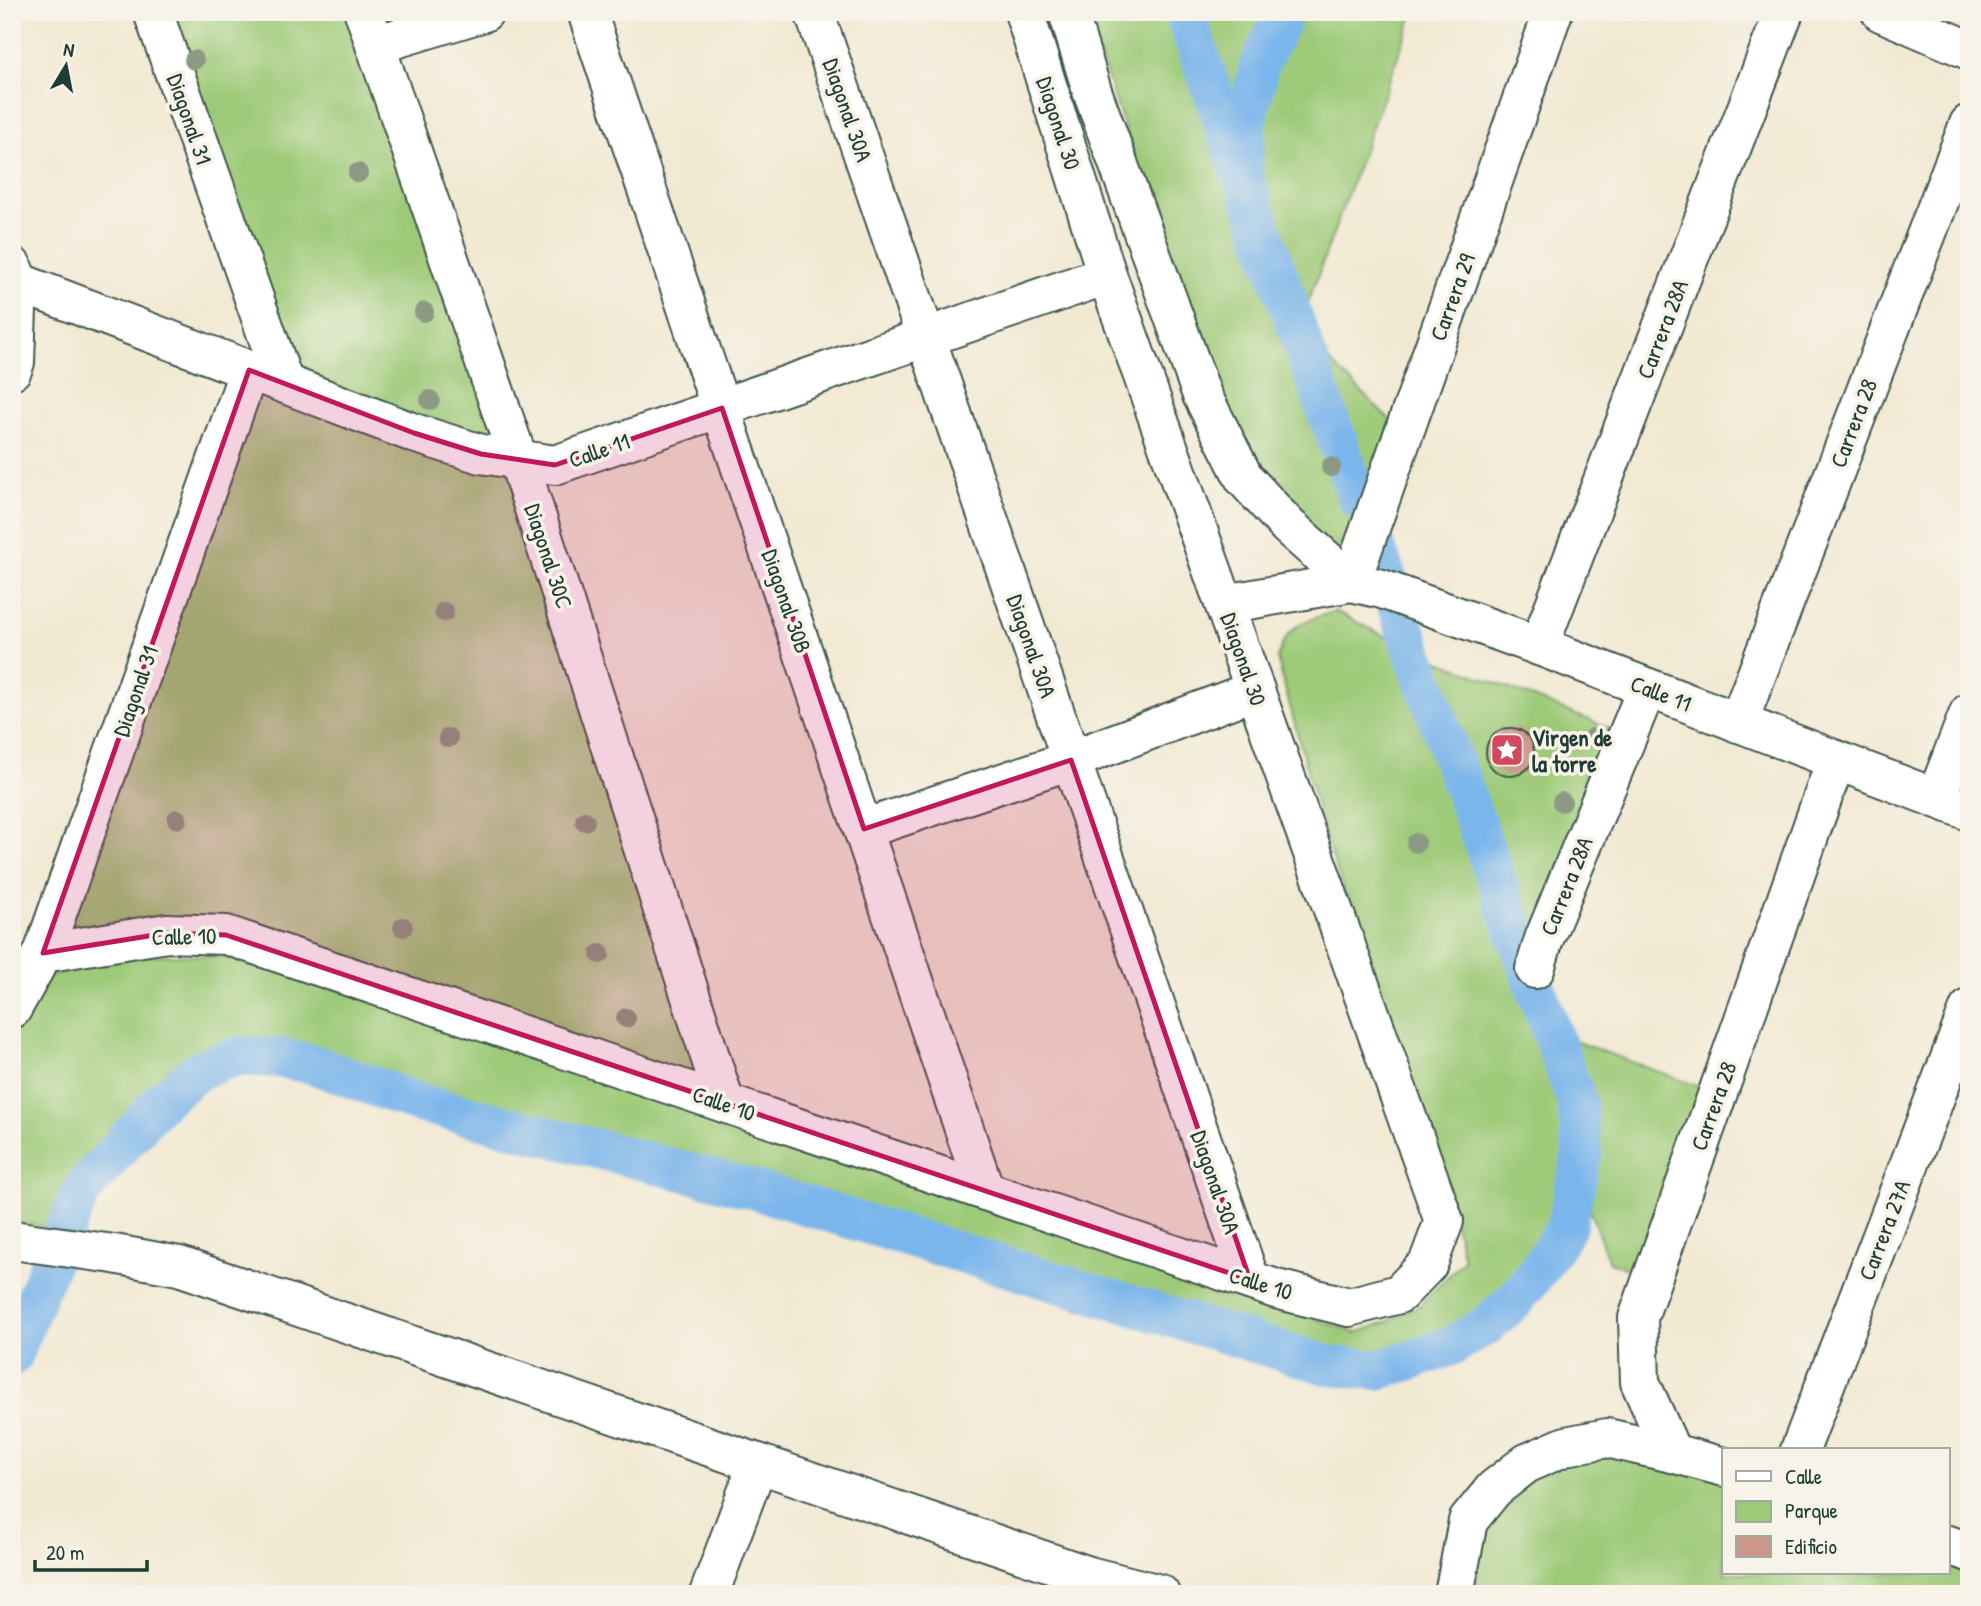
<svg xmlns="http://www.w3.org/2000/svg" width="1981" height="1606" viewBox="0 0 1981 1606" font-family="'Patrick Hand',sans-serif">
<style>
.green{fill:#9dca78;stroke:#5e8456;stroke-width:2}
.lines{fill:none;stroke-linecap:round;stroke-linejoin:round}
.canal{stroke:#7ab5eb;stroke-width:40}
.building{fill:#cc9688}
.street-casing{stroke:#3f574c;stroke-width:42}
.street{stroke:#fff;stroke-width:38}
.tree{fill:#8c9a83}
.marked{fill:#c2185b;fill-opacity:0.2;stroke:#c2185b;stroke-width:5;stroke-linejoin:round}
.labels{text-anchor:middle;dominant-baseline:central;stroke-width:7;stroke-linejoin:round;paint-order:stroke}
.street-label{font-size:23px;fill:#1f3d34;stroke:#f7f3e8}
.poi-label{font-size:23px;font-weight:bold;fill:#1f3d34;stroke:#f7f3e8;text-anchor:start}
</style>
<rect width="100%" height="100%" fill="#f7f3e8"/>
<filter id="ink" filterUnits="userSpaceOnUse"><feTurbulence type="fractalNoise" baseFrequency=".0143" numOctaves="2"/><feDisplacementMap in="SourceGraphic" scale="14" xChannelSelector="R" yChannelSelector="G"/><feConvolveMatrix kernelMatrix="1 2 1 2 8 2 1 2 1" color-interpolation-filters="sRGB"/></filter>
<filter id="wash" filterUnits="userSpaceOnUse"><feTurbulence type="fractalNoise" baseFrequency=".00686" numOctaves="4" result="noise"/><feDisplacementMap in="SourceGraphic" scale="28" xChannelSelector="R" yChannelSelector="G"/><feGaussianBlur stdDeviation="1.57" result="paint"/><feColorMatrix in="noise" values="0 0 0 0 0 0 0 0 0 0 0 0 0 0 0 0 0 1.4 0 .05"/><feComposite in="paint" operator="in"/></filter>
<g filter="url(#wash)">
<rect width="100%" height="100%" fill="#f2e9d3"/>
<g class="green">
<path d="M153,12H364L725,1103L226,935L43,953L249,370L282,383Z"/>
<path d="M1085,12H1414L1298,330L1397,427L1351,582L1244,478Z"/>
<path d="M1335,611L1404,646L1577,1103L1581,1154L1565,1228L1512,1301L1487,1323L1454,1344L1379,1369L1330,1365L757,1183L421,1101L313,1063L280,1056L237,1054L195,1063L162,1088L77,1181L55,1228L12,1222V1032L29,1000L50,976L76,968L139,955L239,956L1356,1333L1387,1322L1420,1305L1464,1260L1452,1213L1323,829L1277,658C1289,622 1302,623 1335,611Z"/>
<path d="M1422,654L1617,731L1536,955L1483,807Z"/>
<path d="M1569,1039L1703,1088L1634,1272L1609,1262L1578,1179L1584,1155L1578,1102L1558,1045Z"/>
<path d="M1566,1446L1724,1472V1573H1948V1556L1969,1564V1594H1454L1468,1521Z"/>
</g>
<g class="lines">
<g class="canal">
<path d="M1184,12L1358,499"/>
<path d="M1243,166L1246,126L1259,65L1285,12"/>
<path d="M12,1356L47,1270L82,1190L162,1100L199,1070L237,1056L279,1058L312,1064L419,1103L752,1189L1330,1366L1378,1370L1418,1358L1454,1345L1487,1325L1514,1301L1538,1271L1566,1228L1582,1154L1577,1102L1377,551"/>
</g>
</g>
<g id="blocks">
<circle class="building" cx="1510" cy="752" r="24"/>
</g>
</g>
<g filter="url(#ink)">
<use href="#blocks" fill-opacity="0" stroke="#3f574c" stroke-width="2"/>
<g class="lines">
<defs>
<g id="street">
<path d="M153,12L284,383"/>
<path d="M364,12L518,459L725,1103"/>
<path d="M587,12L985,1191"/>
<path d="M814,12L1250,1280"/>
<path d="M1068,12L1092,91L1202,395L1244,478L1288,526L1351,582"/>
<path d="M1881,12L1969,50"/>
<path d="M375,45L484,12"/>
<path d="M12,266L18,282L15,362L12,370"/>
<path d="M12,280L414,433L481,454L555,465L1107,275"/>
<path d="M1351,582L1553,12"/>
<path d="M1225,604L1351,582L1382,589L1539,646L1969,811"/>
<path d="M1539,646L1784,12"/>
<path d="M1738,723L1969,124"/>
<path d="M1936,798L1969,713"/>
<path d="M864,829L1071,760L1255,690"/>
<path d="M43,953L167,933L226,935L1276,1289L1349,1307L1399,1294L1428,1264L1444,1221L1107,275L1024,12"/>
<path d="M1535,969L1544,939L1647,688"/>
<path d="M12,1009L43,953L249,370"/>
<path d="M12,1240L114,1254L179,1266L1089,1576L1160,1594"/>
<path d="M1800,1450L1969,1009"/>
<path d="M1672,1453L1640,1382L1638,1318L1836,760"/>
<path d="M1948,1545L1969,1552"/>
<path d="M709,1594L758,1463"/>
<path d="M1454,1594L1468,1521L1494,1489L1527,1463L1566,1446L1607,1438L1672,1453L1724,1467"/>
</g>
</defs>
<use href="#street" class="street-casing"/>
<use href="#street" class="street"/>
</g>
<g class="tree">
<circle cx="194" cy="60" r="10"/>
<circle cx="358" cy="173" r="10"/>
<circle cx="424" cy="312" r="10"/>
<circle cx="430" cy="400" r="10"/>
<circle cx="1331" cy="467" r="10"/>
<circle cx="444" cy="612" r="10"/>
<circle cx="448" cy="738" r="10"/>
<circle cx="1593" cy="738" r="10"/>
<circle cx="1562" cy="802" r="10"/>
<circle cx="177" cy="819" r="10"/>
<circle cx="585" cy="821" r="10"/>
<circle cx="1416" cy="843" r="10"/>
<circle cx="403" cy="927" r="10"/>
<circle cx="600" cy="954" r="10"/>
<circle cx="626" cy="1018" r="10"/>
</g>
</g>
<path class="marked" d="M249,370L414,433L481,454L555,465L722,408L864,829L1071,760L1250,1280L226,935L167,933L43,953Z"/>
<defs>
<symbol id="sight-square" viewBox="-11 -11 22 22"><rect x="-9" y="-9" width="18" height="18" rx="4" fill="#d1495b" stroke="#f7f3e8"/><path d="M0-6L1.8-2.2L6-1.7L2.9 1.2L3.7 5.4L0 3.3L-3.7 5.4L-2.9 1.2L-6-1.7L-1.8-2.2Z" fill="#fff"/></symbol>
</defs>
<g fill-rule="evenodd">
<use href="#sight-square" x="1488" y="731" width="38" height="38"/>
</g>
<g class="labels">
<g class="street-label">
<text transform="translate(848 110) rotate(71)">Diagonal 30A</text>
<text transform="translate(190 119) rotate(71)">Diagonal 31</text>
<text transform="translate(1059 123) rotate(72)">Diagonal 30</text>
<text transform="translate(1452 297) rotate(-70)">Carrera 29</text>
<text transform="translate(1662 329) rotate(-69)">Carrera 28A</text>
<text transform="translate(1853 423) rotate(-69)">Carrera 28</text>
<text transform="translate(599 450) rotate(-19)">Calle 11</text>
<text transform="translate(549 556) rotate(72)">Diagonal 30C</text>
<text transform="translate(787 601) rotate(71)">Diagonal 30B</text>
<text transform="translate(1032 646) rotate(71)">Diagonal 30A</text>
<text transform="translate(1244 659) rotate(71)">Diagonal 30</text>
<text transform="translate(135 691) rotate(-71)">Diagonal 31</text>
<text transform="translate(1661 693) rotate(21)">Calle 11</text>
<text transform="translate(1566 886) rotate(-68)">Carrera 28A</text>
<text transform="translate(184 936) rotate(-1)">Calle 10</text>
<text transform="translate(724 1103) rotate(19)">Calle 10</text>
<text transform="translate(1713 1106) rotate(-70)">Carrera 28</text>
<text transform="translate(1216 1182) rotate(71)">Diagonal 30A</text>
<text transform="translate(1884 1230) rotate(-69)">Carrera 27A</text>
<text transform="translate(1261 1283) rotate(17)">Calle 10</text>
</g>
<g class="poi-label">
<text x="1532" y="737">Virgen de<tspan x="1532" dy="26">la torre</tspan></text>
</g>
</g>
<rect width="1981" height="1606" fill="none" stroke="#f7f3e8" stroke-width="42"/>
<rect x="1722" y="1448" width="228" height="126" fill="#f7f3e8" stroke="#a1aaa0" stroke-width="2"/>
<rect x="1736" y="1471" width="35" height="10" fill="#ffffff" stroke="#a1aaa0" stroke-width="2"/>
<text x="1785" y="1484" font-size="21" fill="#1f3d34">Calle</text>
<rect x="1736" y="1501" width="35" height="21" fill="#9dca78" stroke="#a1aaa0" stroke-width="2"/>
<text x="1785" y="1518" font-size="21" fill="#1f3d34">Parque</text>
<rect x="1736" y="1536" width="35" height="21" fill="#cc9688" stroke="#a1aaa0" stroke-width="2"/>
<text x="1785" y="1554" font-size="21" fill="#1f3d34">Edificio</text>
<g transform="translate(66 66) rotate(10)" stroke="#f7f3e8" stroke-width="5" paint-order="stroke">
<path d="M0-5L12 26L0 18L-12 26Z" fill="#1f3d34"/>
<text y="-10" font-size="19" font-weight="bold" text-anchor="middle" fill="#1f3d34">N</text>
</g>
<path d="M35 1560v10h112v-10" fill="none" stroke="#1f3d34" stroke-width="3.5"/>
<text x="46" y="1560" font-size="21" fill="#1f3d34" stroke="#f7f3e8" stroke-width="5" paint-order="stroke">20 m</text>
</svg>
